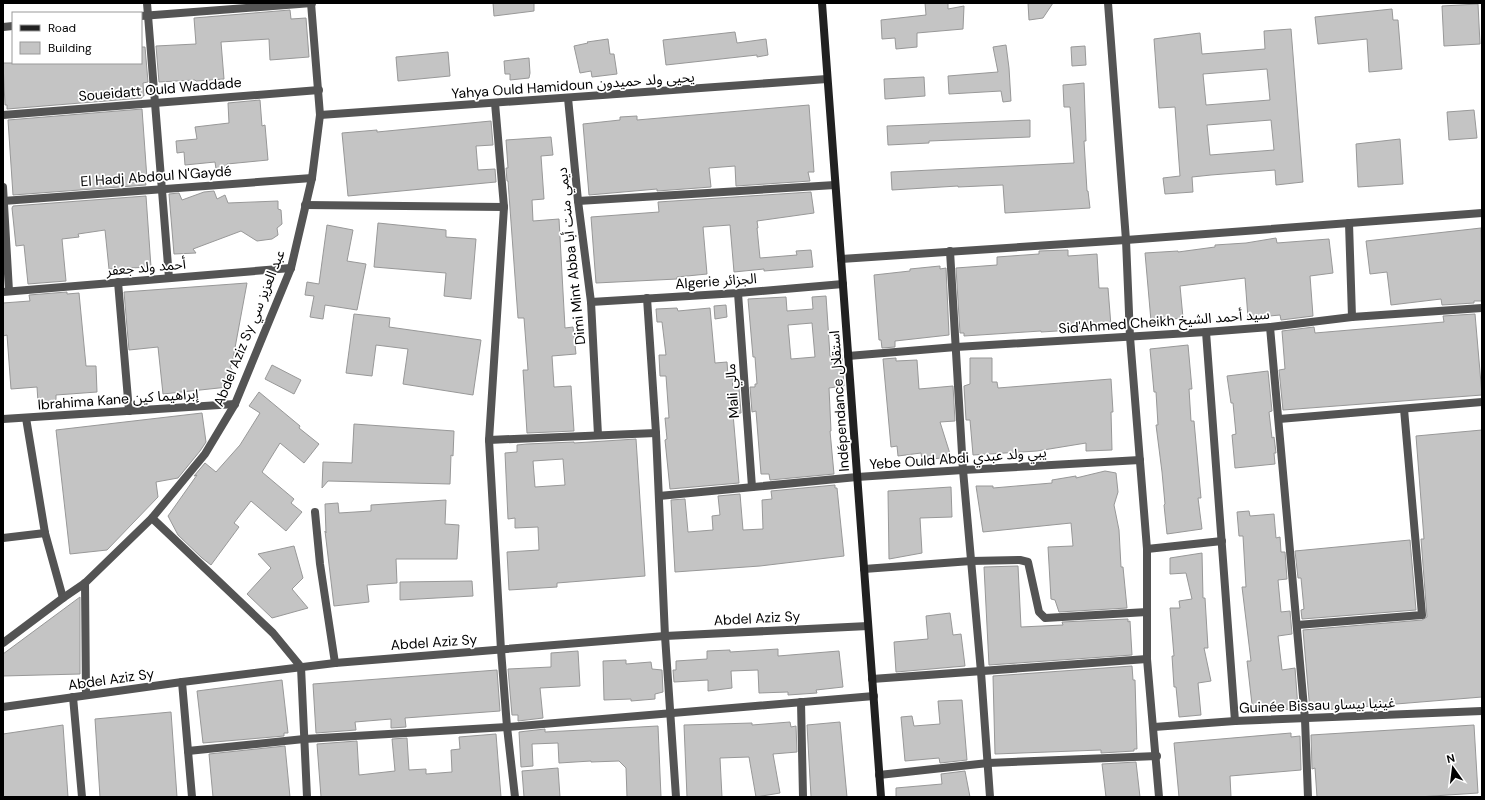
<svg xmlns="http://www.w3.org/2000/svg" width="1485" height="800" viewBox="0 0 1485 800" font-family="'DM Sans','Noto Sans Arabic',sans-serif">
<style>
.building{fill:#c4c4c4;stroke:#989898;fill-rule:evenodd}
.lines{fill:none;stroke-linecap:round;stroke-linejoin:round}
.street{stroke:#545454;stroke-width:8}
.secondary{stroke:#212121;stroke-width:8}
.labels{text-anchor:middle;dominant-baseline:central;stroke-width:3.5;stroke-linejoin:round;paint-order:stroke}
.street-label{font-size:14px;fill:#000;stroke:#fff}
</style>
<rect width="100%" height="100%" fill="#fff"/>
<g class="building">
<path d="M493,3H534V11L494,16Z"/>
<path d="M925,3H948V9L964,6L963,29L917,33V47L896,49L895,38L882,39L881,20L926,15Z"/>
<path d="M1028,3H1053L1043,18L1029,20Z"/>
<path d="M1478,4L1480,44L1444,46L1442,6Z"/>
<path d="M1392,9L1393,20H1398L1402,69L1369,72L1367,39L1318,44L1315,17Z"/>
<path d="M290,10L291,19L306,18L309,57L270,60L269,39L221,42L224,79L196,81L195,80L159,82L156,46L196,44L194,18Z"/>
<path d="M1291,29L1303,182L1276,185L1275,170L1211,175L1192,177L1193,192L1165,194L1163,178L1180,176L1175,107L1159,108L1154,39L1200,33L1202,54L1265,49L1264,31ZM1267,69L1270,100L1206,105L1203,74ZM1271,120L1274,150L1210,155L1207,125Z"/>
<path d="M735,32L737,43L766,39L768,55L757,57V55L666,65L663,40Z"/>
<path d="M608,39L610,54H614L617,74L592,77L591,71L580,73L574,46L588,43L587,42Z"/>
<path d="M1006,45L1009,68L1011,101L1003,102L1001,91L949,94L948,76L998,72L993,47Z"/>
<path d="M1085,46L1086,65L1072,66L1071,47Z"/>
<path d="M141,47H145L148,82L143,83L144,96H142V98L7,109V105H5L3,63H141Z"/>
<path d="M448,52L450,76L398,81L396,57Z"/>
<path d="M529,58L530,73L529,78L510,80V74H505L504,61Z"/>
<path d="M924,77L925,96L885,99L884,79Z"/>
<path d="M1084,83L1086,141H1084L1087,191H1088L1090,208L1005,213L1003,185L958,187V186L892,190L891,172L1074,163L1070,107H1064L1063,85Z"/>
<path d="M260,100L262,126L265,125L268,160L227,164L228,167L216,169L215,162L185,165L184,152L177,153L176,141L197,139L195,127L229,123L228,103Z"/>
<path d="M809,105L814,172H808L810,181L736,186L735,166L709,168L711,187L657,191V189L589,195L583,124L620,120V117L637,116V120Z"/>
<path d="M142,109L147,179L145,180L146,185L13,195L8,120Z"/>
<path d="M1474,110L1477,138L1449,140L1447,112Z"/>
<path d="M1030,120V137L929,141V143L888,145L887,126Z"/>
<path d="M491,121L493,145L476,146L478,170L495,169L496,182L348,196L342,133L377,130V132Z"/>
<path d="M551,137L553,155L541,156L544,199L532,200L533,221L559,219L565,328L573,327L576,354L552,356L554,387L571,386L574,431L527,433L523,370H528L524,318H518L508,181H507L506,168H508L506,140Z"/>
<path d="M1400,139L1403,184L1358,187L1356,144Z"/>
<path d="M214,191L217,199L225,195L228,203L278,201V209L281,210L282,224L277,228L278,235L272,239L257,241L241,231L193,249L196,253L174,254L169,194L179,193L182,200L204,192Z"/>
<path d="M811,192L814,213L757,221L758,228H757L760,258L797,255L796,251L811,250L813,267L764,271V269L734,272L730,225L703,227L707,274L677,277V279L596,283L591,217L659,212L658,202Z"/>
<path d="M146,196L151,267L109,269L105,230L78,234L79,237L62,239L66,281L28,284L24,245L16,246L12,208L13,206Z"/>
<path d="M378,223L446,230V237L476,239L471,299L444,296L446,273L374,267Z"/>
<path d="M327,225L353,230L347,261L366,264L357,310L325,305L323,319L310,317L314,296L305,295L307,282L319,284Z"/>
<path d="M1481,228L1482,301H1474V303L1442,305L1441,299L1391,305L1387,272L1370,274L1366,241Z"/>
<path d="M1276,238L1277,243L1329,239L1333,273L1310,276L1313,316L1281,320L1280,315L1248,318L1245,278L1180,286L1183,318L1151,321L1145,253L1178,251V252L1215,247V245L1246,243Z"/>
<path d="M1068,250V256L1097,254L1099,288H1108L1111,326L1057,331L1041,332V331L964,336V333H960L956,268L997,265V257L1039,254V251Z"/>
<path d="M940,266V269L946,268L949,335L895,341V347L882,348L881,340H879L874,275L910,271V269Z"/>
<path d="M247,283L232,364L230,367L232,369L228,387L163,394L158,347L129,350L124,292Z"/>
<path d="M67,292V294L79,293L86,366H96L97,392L56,395V401L38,402L37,387L11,389L7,335L3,336V303L30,301L29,295Z"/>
<path d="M826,296L830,356L842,355L844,386L829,388L831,431H830L834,474L770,480L769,474H761L756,411L752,412L750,387H755V384H757L755,357H753L748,299L786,297L787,311L813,309L812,297ZM812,323L815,357L791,359L788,325Z"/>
<path d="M726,305L727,317L715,319L714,306Z"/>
<path d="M677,308L678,311L710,308L715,363L727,362L728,376H732L733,389L739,388L741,413L733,414L739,483L670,489L665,440L667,439L665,418H669L666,376H660L659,355H666L662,322H657L656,309Z"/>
<path d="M354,314L390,318L389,327L481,340L473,395L403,384L408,349L376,345L372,376L346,373Z"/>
<path d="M1475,314L1482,395L1283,410L1279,370L1285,369L1282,331L1314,327L1315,333L1444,322L1443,316Z"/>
<path d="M1188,345L1192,389H1189L1191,421H1194L1201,498H1198L1202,529L1167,534L1164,505L1165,504L1162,472L1156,425H1158L1156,392H1154L1150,349Z"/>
<path d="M896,358V361L917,360L919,389L953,386L955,421L940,422L951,457L922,460L921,453L898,456L897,446L891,447L883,359Z"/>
<path d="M970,358H992V382H997L998,388L1111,379L1113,412H1111L1112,450L1086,451V443L1037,451L973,455L970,420H966L964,386L970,384Z"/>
<path d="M272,365L301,380L294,394L265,379Z"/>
<path d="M1268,371L1272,411L1269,412L1272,438L1274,437L1276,453H1274L1275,464L1235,468L1232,435L1236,434L1233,403H1231L1227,376Z"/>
<path d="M259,392L300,426L299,428L319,444L304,463L280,443L262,472L294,499L291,503L302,512L286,531L251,501L234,523L239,527L211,565L202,558L178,535L168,516L197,475L194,476L205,463L216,472L240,445L260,413L249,406Z"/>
<path d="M202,413L206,442L200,451L178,478L156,482L158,497L107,550L70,554L56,430Z"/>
<path d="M354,424L454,431L453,456L451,455L450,484L328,481L322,488L323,462L352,463Z"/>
<path d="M1482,430V697L1310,711L1303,630L1422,620L1427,617L1421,539H1424L1416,436Z"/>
<path d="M636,439L645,576L557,583V587L509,590L507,552L539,550L538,527L515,528V518L508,519L505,453L517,452V445L527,444L574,442V443ZM563,459L565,485L535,487L533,461Z"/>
<path d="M1105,471L1116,473L1118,492L1114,505L1119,530L1121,567H1123L1127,608L1059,612L1055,600L1051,599L1048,547L1073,546L1071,523L983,532L976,486H993V488L1052,483V480L1076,476V478Z"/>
<path d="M835,485V488H837L844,556L760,566L675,572L671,500L685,499L688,532L713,530L712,516L720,515L718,496L740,494L743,530L763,529L762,500L772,499L771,491Z"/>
<path d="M951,487L952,517L920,518L922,553L889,559L888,491Z"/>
<path d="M446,500L445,524L459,525L457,559H396L397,583L367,585L369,602L334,606L325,531L326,533L325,504L338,503L339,513L371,511V505Z"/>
<path d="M1249,511L1250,516L1274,514L1276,538L1280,537L1281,552H1285L1287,579L1278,580L1281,612L1290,611L1292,634L1278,636L1282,670L1295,668L1298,708L1253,713L1247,661H1251L1242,587H1246L1243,536H1239L1237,512Z"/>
<path d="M1410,540L1416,610L1302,619L1301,610L1304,609L1301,578H1298L1295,551Z"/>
<path d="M294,546L303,578L292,589L308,608L272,618L247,594L271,568L258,554Z"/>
<path d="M1202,553L1203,598H1205L1208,648H1204L1211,681L1198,683L1201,715L1179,717L1176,687H1174L1172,656H1174L1170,608H1180L1179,601L1192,599L1186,573L1170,574V558Z"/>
<path d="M1018,566L1021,627L1063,625L1062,622L1128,619V622L1130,621L1132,655L989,665L984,567Z"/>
<path d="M472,581L473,596L400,600V582Z"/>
<path d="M80,597V674L3,676V654Z"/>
<path d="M950,613L953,635L961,634L965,666L896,672L894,642L928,639L926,616Z"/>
<path d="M778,649V656L839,651L843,687L816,690L817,693L788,695V692L759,693L758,670L731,671L732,688L708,691V680L674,682L673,670H676V661L707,659V651L730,650V652Z"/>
<path d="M578,651L580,686L540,688L543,718L518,721V715H512L508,669L551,667V653Z"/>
<path d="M626,660V664L651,662L652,669L662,670L663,692L655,694V699L631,701V699L604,700L603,661Z"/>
<path d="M1132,666L1133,680H1135L1137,749H1134V751L1101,753V750L995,754L993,676Z"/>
<path d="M497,670L500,711L405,718L406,727L391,728V719L355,722L356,730L316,733L313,684Z"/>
<path d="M282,680L288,733H284V736L203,743L197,691Z"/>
<path d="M962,700L967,760L940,763L939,758L905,761L901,717L912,716L914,726L940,724L938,701Z"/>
<path d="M171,712L177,797H100L95,719Z"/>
<path d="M790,722L791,727L796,726L797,752L773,754L780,793L756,797L749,757L720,758L722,797H687L684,725L752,723V725Z"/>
<path d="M840,722L847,797H811L807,725Z"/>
<path d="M63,725L68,797H3V734Z"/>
<path d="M1474,725L1478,793L1418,797H1317L1315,768L1312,769L1311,735Z"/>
<path d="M658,726L661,797H627L626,768L619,761L591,762V761L559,763L558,743L532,744L533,766L521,767L519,732L545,729V732Z"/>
<path d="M1291,733V737L1300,736L1301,770L1230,776L1231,797H1179L1174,743Z"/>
<path d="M496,734L501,797H321L317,744L357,741L359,775L395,771L392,739L407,738L409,770L426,769V774L452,772L451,750L460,749L459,737Z"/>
<path d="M285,746L290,797H213L209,754Z"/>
<path d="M1136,762L1140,797H1106L1102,764Z"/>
<path d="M558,768L560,797H524L522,771Z"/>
<path d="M965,771L970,797H896V788L942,784L941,774Z"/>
</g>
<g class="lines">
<g class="street">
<path d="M147,3L169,278"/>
<path d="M1108,3L1126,240L1130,337L1147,549V659L1159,797"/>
<path d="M141,16L312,3"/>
<path d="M3,27L13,26"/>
<path d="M568,98L578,201L591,302L598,435"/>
<path d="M495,103L504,207L489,440L501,650L507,727L515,797"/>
<path d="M3,115L319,90"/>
<path d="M320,115L827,79"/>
<path d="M3,187L9,291"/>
<path d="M3,201L312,178"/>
<path d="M578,201L835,185"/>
<path d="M305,205L504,207"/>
<path d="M1349,223L1352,317"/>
<path d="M950,251L963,470L981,672L990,797"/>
<path d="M841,259L1126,240L1482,213"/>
<path d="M118,282L129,411"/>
<path d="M3,292L291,268"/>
<path d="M738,293L752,487"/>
<path d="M647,298L656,433L665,636L676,797"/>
<path d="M591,302L738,293L843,284"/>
<path d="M1270,327L1305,719L1308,797"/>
<path d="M1206,332L1235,721"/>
<path d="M848,356L956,347L1206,332L1270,327L1352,317L1482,308"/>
<path d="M26,418L45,533L63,598"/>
<path d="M3,419L235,404"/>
<path d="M1279,419L1482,402"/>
<path d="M489,440L656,433"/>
<path d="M659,496L857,477L963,470L1140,460"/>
<path d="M315,512L320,564L335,663"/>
<path d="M152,518L273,633L301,667L307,797"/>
<path d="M3,538L45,533"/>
<path d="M1147,549L1222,541"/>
<path d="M864,569L971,561L1020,560L1028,562L1039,612L1045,618L1147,612"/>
<path d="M85,583L86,695"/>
<path d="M1297,625L1422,615L1404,409"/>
<path d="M3,643L63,598L85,583L152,518L205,454L235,404L291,268L312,178L320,115L311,3"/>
<path d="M872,679L1147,659"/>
<path d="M182,682L192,797"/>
<path d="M73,697L82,797"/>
<path d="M801,702L803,797"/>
<path d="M3,707L182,682L335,663L665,636L868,626"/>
<path d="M1154,727L1235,721L1482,711"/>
<path d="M188,751L304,739L507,727L874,696"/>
<path d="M879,775L988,763L1157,756"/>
</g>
<path class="secondary" d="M822,3L881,797"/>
</g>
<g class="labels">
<g class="street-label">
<text transform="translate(573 85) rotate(-4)">Yahya Ould Hamidoun يحيى ولد حميدون</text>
<text transform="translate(160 89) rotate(-5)">Soueidatt Ould Waddade</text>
<text transform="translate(156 176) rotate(-4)">El Hadj Abdoul N'Gaydé</text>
<text transform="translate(571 256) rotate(-96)">Dimi Mint Abba ديمي منت أبا</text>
<text transform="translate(146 267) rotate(-5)">أحمد ولد جعفر</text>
<text transform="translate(716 281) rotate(-4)">Algerie الجزائر</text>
<text transform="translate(1164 321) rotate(-4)">Sid'Ahmed Cheikh سيد أحمد الشيخ</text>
<text transform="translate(249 328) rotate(-68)">Abdel Aziz Sy عبد العزيز سي</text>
<text transform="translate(732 391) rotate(-94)">Mali مالي</text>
<text transform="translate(118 399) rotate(-4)">Ibrahima Kane إبراهيما كين</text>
<text transform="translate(839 401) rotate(-94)">Indépendance استقلال</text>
<text transform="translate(958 458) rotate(-4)">Yebe Ould Abdi يبي ولد عبدي</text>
<text transform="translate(757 618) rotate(-3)">Abdel Aziz Sy</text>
<text transform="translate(434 642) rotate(-4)">Abdel Aziz Sy</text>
<text transform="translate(111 679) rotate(-8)">Abdel Aziz Sy</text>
<text transform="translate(1317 705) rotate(-2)">Guinée Bissau غينيا بيساو</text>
</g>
</g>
<rect width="1485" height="800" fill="none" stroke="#000000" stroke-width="8"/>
<rect x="12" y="12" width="130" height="52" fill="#ffffff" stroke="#999999"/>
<rect x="20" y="25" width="20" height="6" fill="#212121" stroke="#999999"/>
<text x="48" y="32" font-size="12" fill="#000000">Road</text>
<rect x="20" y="42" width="20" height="12" fill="#c4c4c4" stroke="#999999"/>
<text x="48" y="52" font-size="12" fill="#000000">Building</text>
<g transform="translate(1453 768) rotate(346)" stroke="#ffffff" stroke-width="3" paint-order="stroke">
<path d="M0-3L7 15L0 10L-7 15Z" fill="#000000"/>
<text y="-6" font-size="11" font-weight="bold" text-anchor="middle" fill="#000000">N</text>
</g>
</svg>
